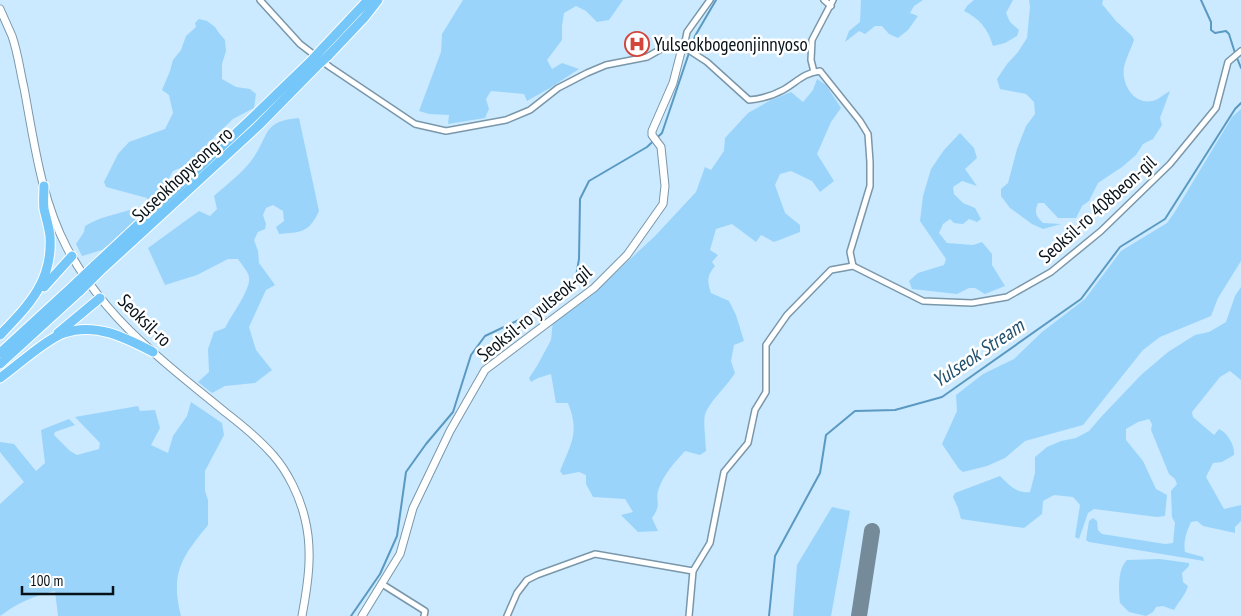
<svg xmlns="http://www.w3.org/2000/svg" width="1241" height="616" viewBox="0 0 1241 616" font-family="'PT Sans Narrow',sans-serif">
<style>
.green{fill:#9bd4fb}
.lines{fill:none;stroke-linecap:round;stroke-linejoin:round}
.stream{stroke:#5a99c2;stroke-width:2}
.taxiway{stroke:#758b9a;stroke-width:16}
.minor-casing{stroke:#7a97aa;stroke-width:8}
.tertiary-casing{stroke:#7a97aa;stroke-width:9}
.trunk-casing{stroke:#fff;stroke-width:11}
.minor{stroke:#fff;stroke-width:5}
.tertiary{stroke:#fff;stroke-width:7}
.trunk{stroke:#74c7f8;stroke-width:9}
.trunk-bridge-casing{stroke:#fff;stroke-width:11;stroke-linecap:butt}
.trunk-bridge{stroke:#74c7f8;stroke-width:9}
.labels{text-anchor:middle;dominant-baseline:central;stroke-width:5;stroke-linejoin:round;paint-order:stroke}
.poi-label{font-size:19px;fill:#061118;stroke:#fff;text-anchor:start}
.street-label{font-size:19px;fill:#061118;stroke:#fff}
.water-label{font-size:20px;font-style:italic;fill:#20506d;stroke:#fff}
</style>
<rect width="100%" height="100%" fill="#cbeaff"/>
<g class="green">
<path d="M463,0H623L609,20L597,22L586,11L576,6L564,13L562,26V40L547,60L552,69L562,63L579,69L550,88L527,101L524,94L491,91L486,99L489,109L485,118L448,124L449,115L429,114L419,111L441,52L442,34Z"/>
<path d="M861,0H923L914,6L910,13L918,16L908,30L898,38L889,34L882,26H875L865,34L859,31L845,42L849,31L860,22Z"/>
<path d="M974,0H1013L1006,13L1010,22L1019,30L1017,36L1005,43L993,46C988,29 980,19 964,11L967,6Z"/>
<path d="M1029,0H1103L1102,4L1116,21L1132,36L1134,40C1131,49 1126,58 1124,67C1121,83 1133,105 1152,101C1158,100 1164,94 1170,91L1160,118L1162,125L1153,139L1143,144L1136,155L1122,167L1098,183L1089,201L1082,206L1076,218H1058L1044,203H1038C1034,213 1036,216 1043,223L1061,224L1043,229L1032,224L1010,208L1001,196V189L1008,183L1017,149L1026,126L1035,114L1034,102L1026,94L1000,89L997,79L1007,64L1018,52L1027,38L1030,7Z"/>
<path d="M199,19L207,21L215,27L219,33L225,40L226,51L222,64V79L236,87L250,89L256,94L254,108L233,119L215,136L204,152L185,166L173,171L158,198L118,237L102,250L82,256L76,244L84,232L85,226C104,214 127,213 147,204V198L106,187L104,182L118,154L129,142L165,129L173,113L169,95L162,90L170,71L173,60L181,50L186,36L196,27L195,23Z"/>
<path d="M817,79L826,85L841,108L831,122L817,154L834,181L820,192L812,181L791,171L780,174L775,185L785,213L800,225V232L774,242L761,235L756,242L732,224L716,229L710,250L718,255L712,262L715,266C707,276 707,281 711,293L729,301L736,315L744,341L734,345L731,361L735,373C728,385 708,403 705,415C703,421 706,443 706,451L700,455L685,451C675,462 664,474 659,488C654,501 663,503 652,518L658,531L638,532L621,515L633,512L625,499L593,497L586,484V475L579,472L563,475L560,471C571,443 580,433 568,403H556L551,374L538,378L531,382L529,378L537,366L551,340L553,320L600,287L655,236L696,192L705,167L711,170L724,151L725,138L748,113L771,100L791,92L803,102L813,90Z"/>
<path d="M1241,109V261L1218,298L1211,316L1160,337L1143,350L1083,425L1025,441L1005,458L987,466L963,472L959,469L942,444L957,411L956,395L983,374L1014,359L1042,332L1085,299L1121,251L1167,223L1176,210L1232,117Z"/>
<path d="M299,118L319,211C309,233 301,232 279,234L276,227L284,221L283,211L273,205L266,208L263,215L266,224L265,229L258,232L254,240L258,251L259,263L275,285L266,290L249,327L256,350L272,370L255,383L225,386L212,393L198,382L209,372L208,349L214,332L225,328C231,315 251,290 249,277C248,271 241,264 238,259H228L197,275L165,285L148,248L199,211L210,216L217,209L214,196C226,185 241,174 251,161C270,136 261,121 299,118Z"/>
<path d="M960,133L974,148L977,158L965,169L977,186L962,181L953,187L954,194L963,203L975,208L981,219L977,222L969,219L963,224L954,223L950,219L943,224L939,233L947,243L973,245L982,242L992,254V265L1005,286L985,294L975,288H969L957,294L912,289L909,281L918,273L944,265L946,259L920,221L923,196L931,169L944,150Z"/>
<path d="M1241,287V380L1230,371L1220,377L1192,412L1193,417L1214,435L1219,429C1228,433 1235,446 1234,455L1222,462L1213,463L1206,477L1224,509L1241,505V521L1235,527V533L1203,526L1197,521L1191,522C1187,531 1183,541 1185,552L1203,557L1204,561L1089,542L1086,540L1089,521L1093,518L1097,521L1098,530L1102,534L1165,544L1173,543L1175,523L1172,517L1171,491L1177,484L1175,479L1169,474L1151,430L1152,424L1149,419L1138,422L1126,429V440L1143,461L1156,489L1167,495L1165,516L1157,517L1094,509L1088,513L1079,539L1075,537L1080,505L1073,497L1054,495L1043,501L1042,514L1024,528L961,519L958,508L953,497L955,493L1000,476C1008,484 1017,494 1030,492L1035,473V457L1047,447L1061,441L1076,438L1089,431L1101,417L1141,375L1168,352L1195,335L1209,332L1226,322L1235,296Z"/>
<path d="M191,402L222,423L224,435L205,471V491L208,500V525C182,557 170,573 181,616H58L55,591C35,595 16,604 0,616V504L24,482L0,452V442L14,444L36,471L45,463L41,430L69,419L75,425L55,432L54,435L70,451L77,455L99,449L100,443L75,417L138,406L140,411L155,410L160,428L151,445L168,453L173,436L187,416Z"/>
<path d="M832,507L850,511L831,616H793L797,565Z"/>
<path d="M1160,559L1189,563V566L1182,573L1183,582L1188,586C1185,596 1179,601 1174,610L1163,606L1156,607L1153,612L1146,616L1129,612L1120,603C1119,590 1117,570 1127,560Z"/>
</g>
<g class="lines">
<g class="stream">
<path d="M1201,0L1211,22V30L1215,33L1226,31L1229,34L1235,53"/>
<path d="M690,49L695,36L716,0"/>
<path d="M1237,58L1241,68"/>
<path d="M351,616L380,574L397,536L406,472L426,444L453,412L471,355L485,336L548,306L575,282L579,259L580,199L589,181L647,147L662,133L689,53"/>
<path d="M769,616L775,556L820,473L826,435L855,411L895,410L942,397L1081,299L1120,247L1165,219L1235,109L1241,103"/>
</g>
<path class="taxiway" d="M859,616L872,531"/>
<defs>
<g id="minor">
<path d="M260,0L300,44L330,67L415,124L446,131L506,120L530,110L558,88L587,73L606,65L647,57L670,44L684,47"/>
<path d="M824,0L831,6"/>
<path d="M684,47L707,62L749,100C761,99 772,96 783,90C797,82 803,73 820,71L860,121L868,134L870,162V186L850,252L853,266"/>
<path d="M684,47L687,32L710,0"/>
<path d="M814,72L811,60L812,40L833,0"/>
<path d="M382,584L425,611L424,616"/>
<path d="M507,616L517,593L527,580L537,575L595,554L693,571"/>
<path d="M689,616L693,571L710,543L724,472L748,443L755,410L766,392V345L787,315L831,270L853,266L923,301L972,303L1007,297L1051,272L1101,231L1170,164L1216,108L1228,62L1241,51"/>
</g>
<g id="tertiary">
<path d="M0,9C4,18 8,27 12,36C18,53 20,71 24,88C34,141 41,199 67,248C89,288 118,322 153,352C176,373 201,392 225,412C242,425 259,439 273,455C288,472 300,497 305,519C313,551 308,584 302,616"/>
<path d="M362,616L400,554L413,508L450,431L485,370L594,288L627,255L663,204L665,186L661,147L652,135V131L673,83L681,52L684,47"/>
</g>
<g id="trunk">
<path d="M321,50L368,0"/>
<path d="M328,56L364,18L378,0"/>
<path d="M94,266L251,119L311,61"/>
<path d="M99,272L258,126L317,66"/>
<path d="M44,287L72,256"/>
<path d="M58,333L100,298"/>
<path d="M0,335C29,305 53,281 50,236C49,227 46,218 44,209C43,202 44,194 44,186"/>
<path d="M0,353L74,285"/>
<path d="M0,364L80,291"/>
<path d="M0,378C17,366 46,339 64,333C96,322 126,338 153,352"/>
</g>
</defs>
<use href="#minor" class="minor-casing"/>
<use href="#tertiary" class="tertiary-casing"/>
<use href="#trunk" class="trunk-casing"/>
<use href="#minor" class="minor"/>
<use href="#tertiary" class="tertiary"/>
<use href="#trunk" class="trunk"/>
<defs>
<g id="trunk-bridge">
<path d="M311,61L321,50"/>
<path d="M317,66L328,56"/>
<path d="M74,285L94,266"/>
<path d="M80,291L99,272"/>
</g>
</defs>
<use href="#trunk-bridge" class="trunk-bridge-casing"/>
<use href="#trunk-bridge" class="trunk-bridge"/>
</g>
<defs>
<symbol id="hospital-ring" viewBox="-11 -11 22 22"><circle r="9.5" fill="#fff" stroke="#d3453a" stroke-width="1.5"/><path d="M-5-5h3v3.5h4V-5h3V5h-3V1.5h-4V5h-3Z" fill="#d3453a"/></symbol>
</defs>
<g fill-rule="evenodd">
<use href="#hospital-ring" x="623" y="30" width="28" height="28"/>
</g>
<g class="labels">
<g class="poi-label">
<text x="654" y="44">Yulseokbogeonjinnyoso</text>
</g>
<g class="street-label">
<text transform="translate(182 174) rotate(-43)">Suseokhopyeong-ro</text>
<text transform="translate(1097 209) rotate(-42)">Seoksil-ro 408beon-gil</text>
<text transform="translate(534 313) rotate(-39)">Seoksil-ro yulseok-gil</text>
<text transform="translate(145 320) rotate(44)">Seoksil-ro</text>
</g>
<g class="water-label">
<text transform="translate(978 353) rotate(-34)">Yulseok Stream</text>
</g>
</g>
<path d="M22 586v8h91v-8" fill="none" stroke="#061118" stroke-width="2.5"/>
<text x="30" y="586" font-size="15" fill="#061118" stroke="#ffffff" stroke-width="4" paint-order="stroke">100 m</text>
</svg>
